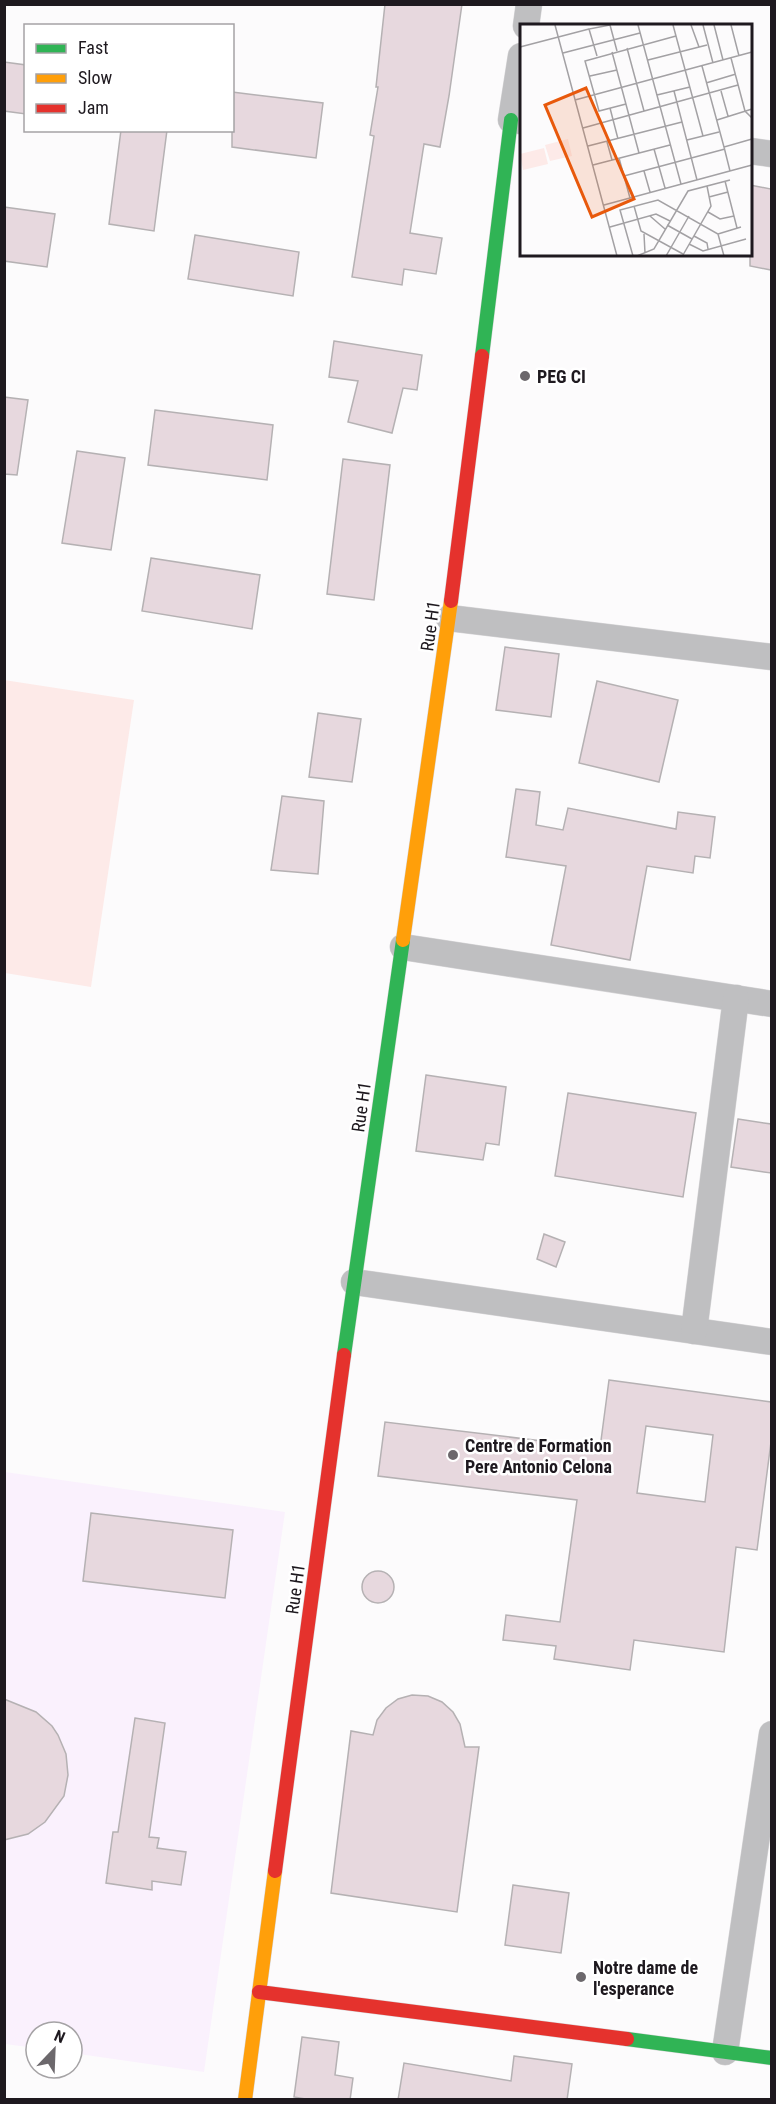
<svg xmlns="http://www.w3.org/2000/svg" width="776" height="2104" viewBox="0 0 776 2104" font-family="'Roboto Condensed',sans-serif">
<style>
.built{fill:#faf1fd}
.green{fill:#fdeae8}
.building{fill:#e7d8de;stroke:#b5b1b3;stroke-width:1.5;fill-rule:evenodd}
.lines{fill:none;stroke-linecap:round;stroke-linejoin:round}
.street-casing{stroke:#d8d7d9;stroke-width:27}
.fast-casing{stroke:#d8d7d9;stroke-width:15}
.slow-casing{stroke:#d8d7d9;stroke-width:15}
.jam-casing{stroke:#d8d7d9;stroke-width:15}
.street{stroke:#bfbfc1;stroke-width:26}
.fast{stroke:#30b455;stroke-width:14}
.slow{stroke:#ff9f0a;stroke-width:14}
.jam{stroke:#e5322d;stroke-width:14}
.poi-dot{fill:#6c686c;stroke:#fff;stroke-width:2}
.labels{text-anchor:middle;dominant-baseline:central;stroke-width:5;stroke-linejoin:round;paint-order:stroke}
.poi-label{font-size:18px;font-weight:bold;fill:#1e191f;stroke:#fff;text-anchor:start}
.street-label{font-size:18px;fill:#1e191f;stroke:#fff}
.inset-road{fill:none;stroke:#a3a1a4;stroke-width:1.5}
.view{fill:#e8590c;fill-opacity:0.15;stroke:#e8590c;stroke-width:3}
.inset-edge{fill:none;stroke:#1e191f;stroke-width:3}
</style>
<rect width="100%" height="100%" fill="#fcfbfc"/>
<path class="built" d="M5,1472L285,1512L204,2072L72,2053V2032H36V2048L5,2044Z"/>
<path class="green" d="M4,680L134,700L91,987L5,973Z"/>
<g class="building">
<path d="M385,4H462L449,96L440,147L424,144L410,233L442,238L436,274L404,269L402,285L352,277L374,136L370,135L378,87H376Z"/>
<path d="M4,62L26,65V114L4,111Z"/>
<path d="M232,92L323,103L316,158L232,147Z"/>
<path d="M121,130H167L154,231L109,224Z"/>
<path d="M750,185L771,189V270L750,266Z"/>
<path d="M4,207L55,214L47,267L4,261Z"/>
<path d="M195,235L299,252L293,296L188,279Z"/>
<path d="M334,341L422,355L417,390L403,388L392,433L348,422L358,381L329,377Z"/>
<path d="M4,397L28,400L17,475L4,474Z"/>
<path d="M155,410L273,425L267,480L148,465Z"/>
<path d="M77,451L125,458L111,550L62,543Z"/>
<path d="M343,459L390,465L374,600L327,594Z"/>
<path d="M151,558L260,575L252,629L142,611Z"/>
<path d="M505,647L559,654L551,717L496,710Z"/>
<path d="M597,681L678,700L659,782L579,763Z"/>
<path d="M318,713L361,719L352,782L309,777Z"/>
<path d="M516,789L540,792L536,825L563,830L568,808L676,829L678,812L715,817L710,858L695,856L693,873L647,866L630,960L551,945L566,866L506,857Z"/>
<path d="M282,796L324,801L318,874L271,870Z"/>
<path d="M426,1075L506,1087L499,1145L486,1143L483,1160L416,1151Z"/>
<path d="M568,1093L696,1113L683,1197L555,1176Z"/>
<path d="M738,1119L771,1124V1173L731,1167Z"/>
<path d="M544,1234L565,1242L556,1267L537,1259Z"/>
<path d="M609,1380L771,1402V1442L757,1550L736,1547L724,1652L634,1640L630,1670L554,1659L556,1646L503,1640L506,1615L560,1622L577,1500L378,1476L385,1422L600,1448ZM646,1426L713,1435L705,1502L637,1493Z"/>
<path d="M91,1513L233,1530L225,1598L83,1581Z"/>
<circle cx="378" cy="1587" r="16"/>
<path d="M412,1695L428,1696L442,1702L453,1712L460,1724L465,1747H479L457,1912L331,1893L351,1731L373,1735L377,1720L386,1708L398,1699Z"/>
<path d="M4,1699L36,1712L52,1726L58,1735L66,1754L68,1775L64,1796L45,1822L28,1834L4,1840Z"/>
<path d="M135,1718L165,1723L149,1837L159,1838L157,1848L186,1852L181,1885L152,1881V1890L106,1883L113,1832H118Z"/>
<path d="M513,1885L569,1893L561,1953L505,1945Z"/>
<path d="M302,2037L339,2042L335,2075L353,2078L350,2100H311L294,2097Z"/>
<path d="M514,2056L572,2064L567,2100H398L404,2063L511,2081Z"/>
</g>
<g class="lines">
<defs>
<g id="street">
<path d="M526,26L529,4"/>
<path d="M521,56L511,120L521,121"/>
<path d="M750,151L772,154"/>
<path d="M449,618L772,657"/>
<path d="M403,947L772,1004"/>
<path d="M354,1282L772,1342"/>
<path d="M694,1331L736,998"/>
<path d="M725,2052L772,1734"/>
</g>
<g id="fast">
<path d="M482,356L511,120"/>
<path d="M344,1355L403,940"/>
<path d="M627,2039L772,2058"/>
</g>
<g id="slow">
<path d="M403,940L451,601"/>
<path d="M245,2100L275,1871"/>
</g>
<g id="jam">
<path d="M451,601L482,356"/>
<path d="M275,1871L344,1355"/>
<path d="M259,1992L627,2039"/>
</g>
</defs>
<use href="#street" class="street-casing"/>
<use href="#fast" class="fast-casing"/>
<use href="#slow" class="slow-casing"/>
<use href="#jam" class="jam-casing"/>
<use href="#street" class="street"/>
<use href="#fast" class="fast"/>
<use href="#slow" class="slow"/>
<use href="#jam" class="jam"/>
</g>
<g class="poi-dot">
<circle cx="525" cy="376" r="6"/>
<circle cx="453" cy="1455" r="6"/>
<circle cx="581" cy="1977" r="6"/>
</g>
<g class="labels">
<g class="poi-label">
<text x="537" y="376">PEG CI</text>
<text x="465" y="1445">Centre de Formation<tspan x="465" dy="21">Pere Antonio Celona</tspan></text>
<text x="593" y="1967">Notre dame de<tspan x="593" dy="21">l'esperance</tspan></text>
</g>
<g class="street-label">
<text transform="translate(430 626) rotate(-82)">Rue H1</text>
<text transform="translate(361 1107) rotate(-82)">Rue H1</text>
<text transform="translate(295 1589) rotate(-82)">Rue H1</text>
</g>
</g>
<g transform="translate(520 24)">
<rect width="232" height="232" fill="#fcfbfc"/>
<path d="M48,115L52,132L30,137L25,121ZM24,124L28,140L3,146L0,130Z" fill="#fdeae8"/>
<path class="inset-road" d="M35,1L97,232M90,1L97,27M118,1L161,160M153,1L183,112M171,1L179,23M183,1L193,39M194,1L203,36M211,1L219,32M0,23L69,5M107,24L124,87M92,28L119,129M43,29L120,9M77,32L69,5L90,1M211,34L225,87L232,94M128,36L187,21M182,42L204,123M70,52L97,46M186,59L216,50M154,67L177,156M201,67L208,92M137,71L170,63M55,76L232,28M106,80L79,87L65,37L156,12M90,84L98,115M197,96L232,85M63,104L218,61M167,116L199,108M87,118L92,136M68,122L162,98M134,125L145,164M99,134L110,174M73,141L150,121M124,147L130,168M210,147L204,123L232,115M104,152L205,125M205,157L217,204M189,173L208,168M84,181L232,141M114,182L121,207L163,230M188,188L200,195L214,192M130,192L145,205M147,201L172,215M90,203L136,190L150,197M124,210L125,229M198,210L221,203M174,212L187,219L188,225M169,220L183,227L226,215M163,231L191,182L187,162M113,232L100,186L138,176L198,210L204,232M117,232L134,225L168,167L210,156M146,232L169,192"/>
<path class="view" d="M66,64L114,175L72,193L25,81Z"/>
<rect width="232" height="232" class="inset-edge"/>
</g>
<rect width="776" height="2104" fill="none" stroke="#1e191f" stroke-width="12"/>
<rect x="24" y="24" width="210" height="108" fill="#ffffff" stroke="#a5a3a5" stroke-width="1.5"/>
<rect x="36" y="44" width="30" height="9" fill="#30b455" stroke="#a5a3a5" stroke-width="1.5"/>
<text x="78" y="54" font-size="18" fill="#1e191f">Fast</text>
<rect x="36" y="74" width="30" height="9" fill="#ff9f0a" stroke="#a5a3a5" stroke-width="1.5"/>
<text x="78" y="84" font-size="18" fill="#1e191f">Slow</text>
<rect x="36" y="104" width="30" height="9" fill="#e5322d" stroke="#a5a3a5" stroke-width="1.5"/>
<text x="78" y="114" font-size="18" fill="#1e191f">Jam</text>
<g transform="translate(54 2050) rotate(23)"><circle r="28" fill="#ffffff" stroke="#a5a3a5" stroke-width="1.5"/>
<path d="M0-4.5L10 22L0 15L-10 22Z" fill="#6c686c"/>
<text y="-9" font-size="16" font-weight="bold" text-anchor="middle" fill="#1e191f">N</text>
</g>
</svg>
